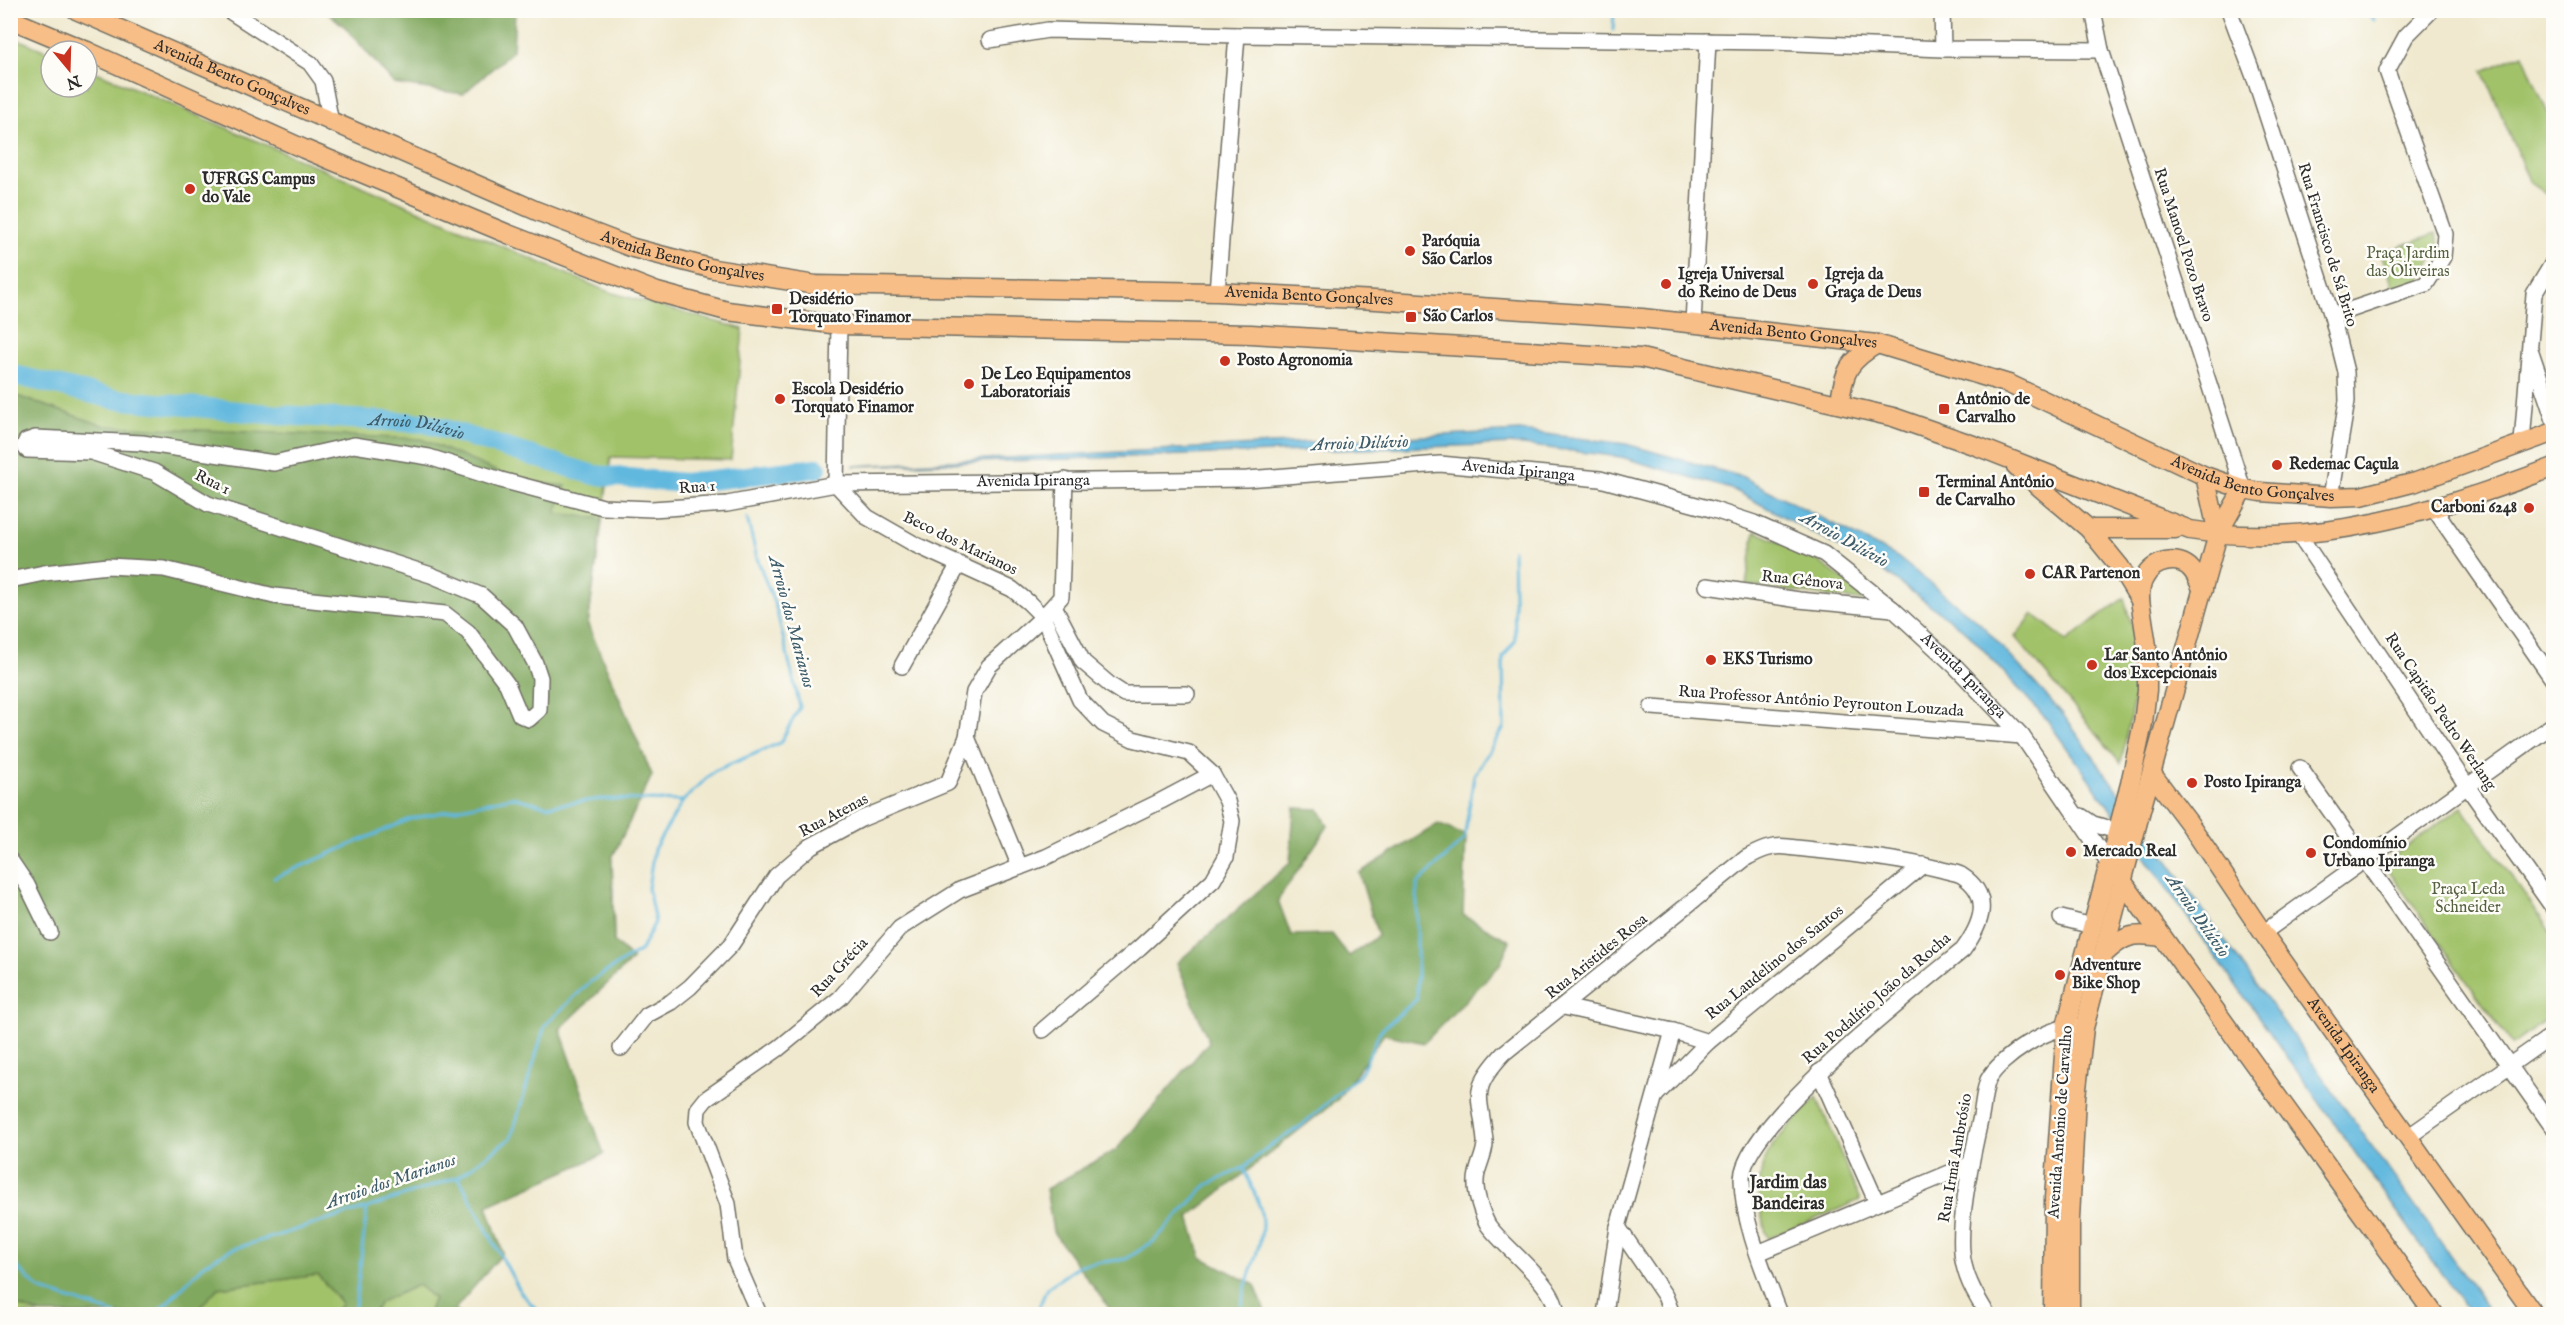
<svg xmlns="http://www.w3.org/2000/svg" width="2564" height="1325" viewBox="0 0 2564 1325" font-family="'IM FELL English',serif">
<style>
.green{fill:#a2c26a;stroke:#66764a;stroke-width:1.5}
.forest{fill:#81a85e;stroke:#566a44;stroke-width:1.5}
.water{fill:#61b8de;stroke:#467284;stroke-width:1.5}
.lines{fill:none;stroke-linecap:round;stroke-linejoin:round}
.stream{stroke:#61b8de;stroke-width:3}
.river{stroke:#61b8de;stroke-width:20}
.minor-casing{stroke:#706e64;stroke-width:18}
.major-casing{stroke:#706e64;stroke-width:21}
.minor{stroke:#fff;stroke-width:15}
.major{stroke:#f7be87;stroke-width:18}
.poi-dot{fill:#c8321e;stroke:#fdfcf7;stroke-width:2}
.labels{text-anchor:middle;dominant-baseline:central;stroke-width:5;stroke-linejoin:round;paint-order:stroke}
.street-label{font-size:16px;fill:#2b2b2b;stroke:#fdfcf7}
.poi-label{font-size:16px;font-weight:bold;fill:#2b2b2b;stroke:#fdfcf7;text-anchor:start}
.park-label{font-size:16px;fill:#556041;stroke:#fdfcf7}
.water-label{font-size:18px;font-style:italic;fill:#3e5c6a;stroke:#fdfcf7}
.neighbourhood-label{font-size:18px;font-weight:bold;fill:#2b2b2b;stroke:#fdfcf7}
</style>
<rect width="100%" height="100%" fill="#fdfcf7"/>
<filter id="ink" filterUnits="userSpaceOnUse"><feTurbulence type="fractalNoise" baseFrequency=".0167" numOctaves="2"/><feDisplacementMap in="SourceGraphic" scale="12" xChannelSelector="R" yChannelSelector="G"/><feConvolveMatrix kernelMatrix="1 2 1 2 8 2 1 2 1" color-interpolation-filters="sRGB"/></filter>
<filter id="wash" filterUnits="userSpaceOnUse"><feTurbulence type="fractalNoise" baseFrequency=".008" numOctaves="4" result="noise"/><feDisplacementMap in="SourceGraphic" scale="24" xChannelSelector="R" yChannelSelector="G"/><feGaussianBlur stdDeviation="1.35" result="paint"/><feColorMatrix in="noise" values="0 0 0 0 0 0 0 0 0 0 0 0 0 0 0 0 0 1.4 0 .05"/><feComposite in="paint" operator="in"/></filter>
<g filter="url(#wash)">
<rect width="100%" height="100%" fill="#f0e9cf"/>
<g class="green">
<path d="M10,36L51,53V87H87V68L609,292L743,329L731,460L611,457L588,625L652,775L612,858L614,942L154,1314H11Z"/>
<path d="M2523,54L2549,116L2553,115V199L2530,183L2483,71Z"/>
<path d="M2436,233L2440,245L2418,284L2395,292L2381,253Z"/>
<path d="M1755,531L1815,559L1874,602L1746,585Z"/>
<path d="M2124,598L2136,642L2137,684L2121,763L2015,637L2033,614L2067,641Z"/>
<path d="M2462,807L2553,935V1015L2512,1045L2383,863Z"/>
<path d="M1817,1097L1860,1200L1768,1239C1759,1213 1754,1179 1768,1153C1777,1137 1804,1112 1817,1097Z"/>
<path d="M318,1275L342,1304L333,1314H194L217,1288Z"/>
<path d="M418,1285L434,1298L428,1314H373L380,1302Z"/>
</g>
<g class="forest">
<path d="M326,11H515L513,51L463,94L394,84L346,28Z"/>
<path d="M11,394L105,426L421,439L519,481L566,486L556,513L602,519L588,625L652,775L612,858L614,942L633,959L560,1029L604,1154L487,1206L503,1253L455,1309L459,1314H428L434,1298L418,1285L380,1302L373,1314H333L342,1304L318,1275L218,1288L194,1314H42L11,1304Z"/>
<path d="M1294,808L1319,809L1328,826L1278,900L1291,935L1332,934L1349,956L1378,936L1359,873L1438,824L1466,836L1463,915L1510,941L1499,966L1424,1043L1384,1034L1337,1100L1189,1217L1201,1257L1255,1285L1266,1314H1119L1112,1312L1053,1232L1046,1189L1116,1150L1209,1042L1177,963L1290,863Z"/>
</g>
<path class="water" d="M1521,431L1626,444L1743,477L1897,557L1980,623L2062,713L2492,1314H2470L2047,720L1969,634L1882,570L1734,490L1621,457L1515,444L853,466Z"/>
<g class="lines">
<g class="stream">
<path d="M2362,10L2374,20"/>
<path d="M1613,30L1614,10"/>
<path d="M274,878L410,819L512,797L547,806L602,799L682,801"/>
<path d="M459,1178L521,1293L541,1314"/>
<path d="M10,1260L39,1289L116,1314"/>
<path d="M156,1314L205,1264L230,1250L367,1208L458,1177L511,1138L545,1025L590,982L641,950L655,922L648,888L654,849L683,801L714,771L780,743L800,707L776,608L757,558L747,518"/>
<path d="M354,1314L367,1209"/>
<path d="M1036,1314L1047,1288L1080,1265L1126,1259L1154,1241L1207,1185L1243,1168L1267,1148L1301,1126L1361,1073L1380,1031L1417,999V884L1464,840L1474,776L1504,727L1503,657L1515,641L1513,550"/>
<path d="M1242,1314C1240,1279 1270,1244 1260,1208C1256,1194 1249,1181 1243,1168"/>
<path d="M1818,1314L1838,1304"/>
</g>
<path class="river" id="s1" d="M10,374L114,399L279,415L425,423L594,475L684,483L817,468"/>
</g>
</g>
<g filter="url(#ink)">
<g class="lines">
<defs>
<g id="minor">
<path d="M228,10L310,63L323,81L331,123"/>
<path d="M1942,10L1943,49"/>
<path d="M2093,10L2101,50L2243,489"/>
<path d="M2229,10L2256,82L2332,316L2346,372L2347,401L2331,497"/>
<path d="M990,40L1048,30L1237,35L1773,42L1943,49L2101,50"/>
<path d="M1217,292L1237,35"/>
<path d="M2332,316L2426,284L2443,257L2445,234L2387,71L2406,36L2432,10"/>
<path d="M1693,323L1708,41"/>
<path d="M839,325L836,484L867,517L916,545L1012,589L1028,602L1043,617L1080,700L1103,724L1133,739L1189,753L1212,774L1227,801L1232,821L1226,857L1213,880L1139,948L1043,1030"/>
<path d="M2531,352L2554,420"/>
<path d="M2522,442L2534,294L2554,261"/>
<path d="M2433,507L2554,681"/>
<path d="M2299,535L2467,786L2554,909"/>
<path id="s2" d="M10,580L44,573L108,566L164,569L274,596L445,614L468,632L507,684L520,715L529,719L539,710L540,678L535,663L515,626L482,596L431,575L208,504L154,472L91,452L27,450L24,446L26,441L35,438L142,443L274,463L354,445L429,457L501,480L603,507L652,509L727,504L836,484L1247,479L1440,464L1600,479L1711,509L1754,523L1824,554L1893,609L1956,667L2022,736L2109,864"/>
<path d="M1707,586L1799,600L1893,609"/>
<path d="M1054,606L1083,662L1110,685L1124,694H1187"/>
<path d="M902,666L959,564"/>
<path d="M1652,707L2022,736"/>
<path d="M967,737L1020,867"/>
<path d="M2300,768L2554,1129"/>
<path d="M2081,816L2093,824L2117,831"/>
<path d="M10,860L27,885L50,932"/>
<path d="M2061,918L2092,926"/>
<path d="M2263,933L2554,724"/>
<path d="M1564,1007L1673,1031L1708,1042"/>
<path d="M621,1048L647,1015L671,1002L690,987L731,945L776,876L811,846L861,819L948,783L967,737L974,692L989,666L1043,617L1061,597L1065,480"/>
<path d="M1819,1072L1877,1203"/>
<path d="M1656,1095L1708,1042L1923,865"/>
<path d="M2408,1137L2554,1034"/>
<path d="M1618,1227L1665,1296L1672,1314"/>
<path d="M1758,1253L1971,1164"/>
<path d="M759,1314L735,1259L728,1204L697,1122L698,1109L706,1099L779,1048L840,998L900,928L960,890L1046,857L1161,801L1212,774"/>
<path d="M1556,1314C1559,1287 1503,1247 1488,1225C1482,1214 1475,1193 1476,1181C1476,1167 1486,1154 1485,1141C1481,1095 1468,1092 1504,1053L1746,858C1761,850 1771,845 1788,847C1838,853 1890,857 1939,869C1945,871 1955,872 1961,875C1994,896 1981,925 1963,950C1917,988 1744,1123 1742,1178C1742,1222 1765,1274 1780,1314"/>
<path d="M1605,1314L1618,1227L1673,1031"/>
<path d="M1987,1314C1978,1299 1968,1283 1964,1265C1955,1230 1973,1153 1981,1116C1983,1105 1984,1090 1988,1080C1999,1058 2050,1025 2075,1027"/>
</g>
<g id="major">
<path id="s3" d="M76,10L537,211L633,248L714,269L816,285L1217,292L1376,300L1642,318L1877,344L2009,384L2205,476L2243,489L2261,492L2331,497L2361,496L2416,482L2554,432"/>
<path d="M10,19L87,51"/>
<path d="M87,51L304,149L508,234L657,292L727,311L839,325L1251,334L1641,358L1893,417L1979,447L2190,530C2314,550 2439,511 2554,467"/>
<path d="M1840,403C1843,371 1850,360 1877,344"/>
<path d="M2016,467L2089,529L2120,567L2140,600L2147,646V690L2143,723L2130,784L2066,1026L2054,1198L2053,1314"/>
<path d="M2205,476L2218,534"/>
<path d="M2089,529H2176"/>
<path d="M2140,600C2140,592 2140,584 2145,577C2153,561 2178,555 2191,569C2196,574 2199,583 2203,590"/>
<path id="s4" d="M2152,774L2189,823L2263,933L2534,1314"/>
<path d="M2118,875L2434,1314"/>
<path d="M2104,954C2125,934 2133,933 2162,937"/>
<path d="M2070,1314V1219L2076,1097L2084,1028L2141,810L2218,534L2243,489"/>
</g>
</defs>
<use href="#minor" class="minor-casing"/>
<use href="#major" class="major-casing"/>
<use href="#minor" class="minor"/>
<use href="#major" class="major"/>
</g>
</g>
<g class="poi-dot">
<circle cx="190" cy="189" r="6"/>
<circle cx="1410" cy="251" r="6"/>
<circle cx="1666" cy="284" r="6"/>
<circle cx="1813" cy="284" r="6"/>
<rect x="771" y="303" width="12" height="12" rx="3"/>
<rect x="1405" y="311" width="12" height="12" rx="3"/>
<circle cx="1225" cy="361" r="6"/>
<circle cx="969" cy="384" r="6"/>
<circle cx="780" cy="399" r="6"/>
<rect x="1938" y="403" width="12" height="12" rx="3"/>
<circle cx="2277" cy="465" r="6"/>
<rect x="1918" y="486" width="12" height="12" rx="3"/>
<circle cx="2529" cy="508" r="6"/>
<circle cx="2030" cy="574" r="6"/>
<circle cx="1711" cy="660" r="6"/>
<circle cx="2092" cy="665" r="6"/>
<circle cx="2192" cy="783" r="6"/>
<circle cx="2071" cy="852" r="6"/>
<circle cx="2311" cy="853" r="6"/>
<circle cx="2060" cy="975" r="6"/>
</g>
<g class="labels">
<g class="street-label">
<text stroke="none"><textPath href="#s3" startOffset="170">Avenida Bento Gonçalves</textPath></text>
<text transform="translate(2183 245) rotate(72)">Rua Manoel Pozo Bravo</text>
<text transform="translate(2327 245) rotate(73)">Rua Francisco de Sá Brito</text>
<text stroke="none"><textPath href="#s3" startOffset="656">Avenida Bento Gonçalves</textPath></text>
<text stroke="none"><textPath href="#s3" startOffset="1286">Avenida Bento Gonçalves</textPath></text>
<text stroke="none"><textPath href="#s3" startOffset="1772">Avenida Bento Gonçalves</textPath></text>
<text stroke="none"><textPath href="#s2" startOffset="2726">Avenida Ipiranga</textPath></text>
<text stroke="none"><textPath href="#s3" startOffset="2258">Avenida Bento Gonçalves</textPath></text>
<text stroke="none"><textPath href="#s2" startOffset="2240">Avenida Ipiranga</textPath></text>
<text transform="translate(212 483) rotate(26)">Rua 1</text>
<text transform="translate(697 488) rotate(-4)">Rua 1</text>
<text transform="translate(960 544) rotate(26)">Beco dos Marianos</text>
<text transform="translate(1802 581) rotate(6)">Rua Gênova</text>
<text stroke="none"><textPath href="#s2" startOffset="3230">Avenida Ipiranga</textPath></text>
<text transform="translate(1821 702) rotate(4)">Rua Professor Antônio Peyrouton Louzada</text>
<text transform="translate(2440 712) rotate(56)">Rua Capitão Pedro Werlang</text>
<text transform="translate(834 816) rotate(-28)">Rua Atenas</text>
<text transform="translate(1597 957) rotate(-39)">Rua Aristides Rosa</text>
<text transform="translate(1775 963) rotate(-39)">Rua Laudelino dos Santos</text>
<text transform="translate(840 968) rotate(-47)">Rua Grécia</text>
<text transform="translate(1877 999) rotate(-41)">Rua Podalírio João da Rocha</text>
<text stroke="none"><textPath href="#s4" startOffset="332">Avenida Ipiranga</textPath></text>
<text transform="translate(2061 1122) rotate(-86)">Avenida Antônio de Carvalho</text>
<text transform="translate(1956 1158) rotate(-80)">Rua Irmã Ambrósio</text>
</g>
<g class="poi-label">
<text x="202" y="180">UFRGS Campus<tspan x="202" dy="18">do Vale</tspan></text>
<text x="1422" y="242">Paróquia<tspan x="1422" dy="18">São Carlos</tspan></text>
<text x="1678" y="275">Igreja Universal<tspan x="1678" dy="18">do Reino de Deus</tspan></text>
<text x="1825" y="275">Igreja da<tspan x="1825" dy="18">Graça de Deus</tspan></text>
<text x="789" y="300">Desidério<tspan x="789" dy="18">Torquato Finamor</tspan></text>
<text x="1423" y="317">São Carlos</text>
<text x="1237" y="361">Posto Agronomia</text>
<text x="981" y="375">De Leo Equipamentos<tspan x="981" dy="18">Laboratoriais</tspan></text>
<text x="792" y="390">Escola Desidério<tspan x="792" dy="18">Torquato Finamor</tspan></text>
<text x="1956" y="400">Antônio de<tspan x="1956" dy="18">Carvalho</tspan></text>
<text x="2289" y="465">Redemac Caçula</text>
<text x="1936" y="483">Terminal Antônio<tspan x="1936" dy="18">de Carvalho</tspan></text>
<text x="2517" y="508" text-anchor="end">Carboni 6248</text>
<text x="2042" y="574">CAR Partenon</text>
<text x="2104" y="656">Lar Santo Antônio<tspan x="2104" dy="18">dos Excepcionais</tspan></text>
<text x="1723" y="660">EKS Turismo</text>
<text x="2204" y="783">Posto Ipiranga</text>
<text x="2323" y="844">Condomínio<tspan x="2323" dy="18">Urbano Ipiranga</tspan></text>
<text x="2083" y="852">Mercado Real</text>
<text x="2072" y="966">Adventure<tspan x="2072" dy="18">Bike Shop</tspan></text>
</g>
<g class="park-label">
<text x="2408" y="254">Praça Jardim<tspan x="2408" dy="18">das Oliveiras</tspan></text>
<text x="2468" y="890">Praça Leda<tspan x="2468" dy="18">Schneider</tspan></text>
</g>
<g class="water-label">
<text stroke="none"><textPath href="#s1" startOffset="411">Arroio Dilúvio</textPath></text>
<text transform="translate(1360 444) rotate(-2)">Arroio Dilúvio</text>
<text transform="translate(1844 540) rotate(29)">Arroio Dilúvio</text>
<text transform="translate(791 622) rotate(75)">Arroio dos Marianos</text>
<text transform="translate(2197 916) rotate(55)">Arroio Dilúvio</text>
<text transform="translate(391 1182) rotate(-19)">Arroio dos Marianos</text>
</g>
<g class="neighbourhood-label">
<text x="1788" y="1183">Jardim das<tspan x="1788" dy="21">Bandeiras</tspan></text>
</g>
</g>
<rect width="2564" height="1325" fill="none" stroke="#fdfcf7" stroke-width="36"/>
<g transform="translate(69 69) rotate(161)"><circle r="28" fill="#fdfcf7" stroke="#a9a8a5" stroke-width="1.5"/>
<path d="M0-4.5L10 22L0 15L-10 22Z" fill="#c8321e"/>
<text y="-9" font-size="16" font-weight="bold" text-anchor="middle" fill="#2b2b2b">N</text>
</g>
</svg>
